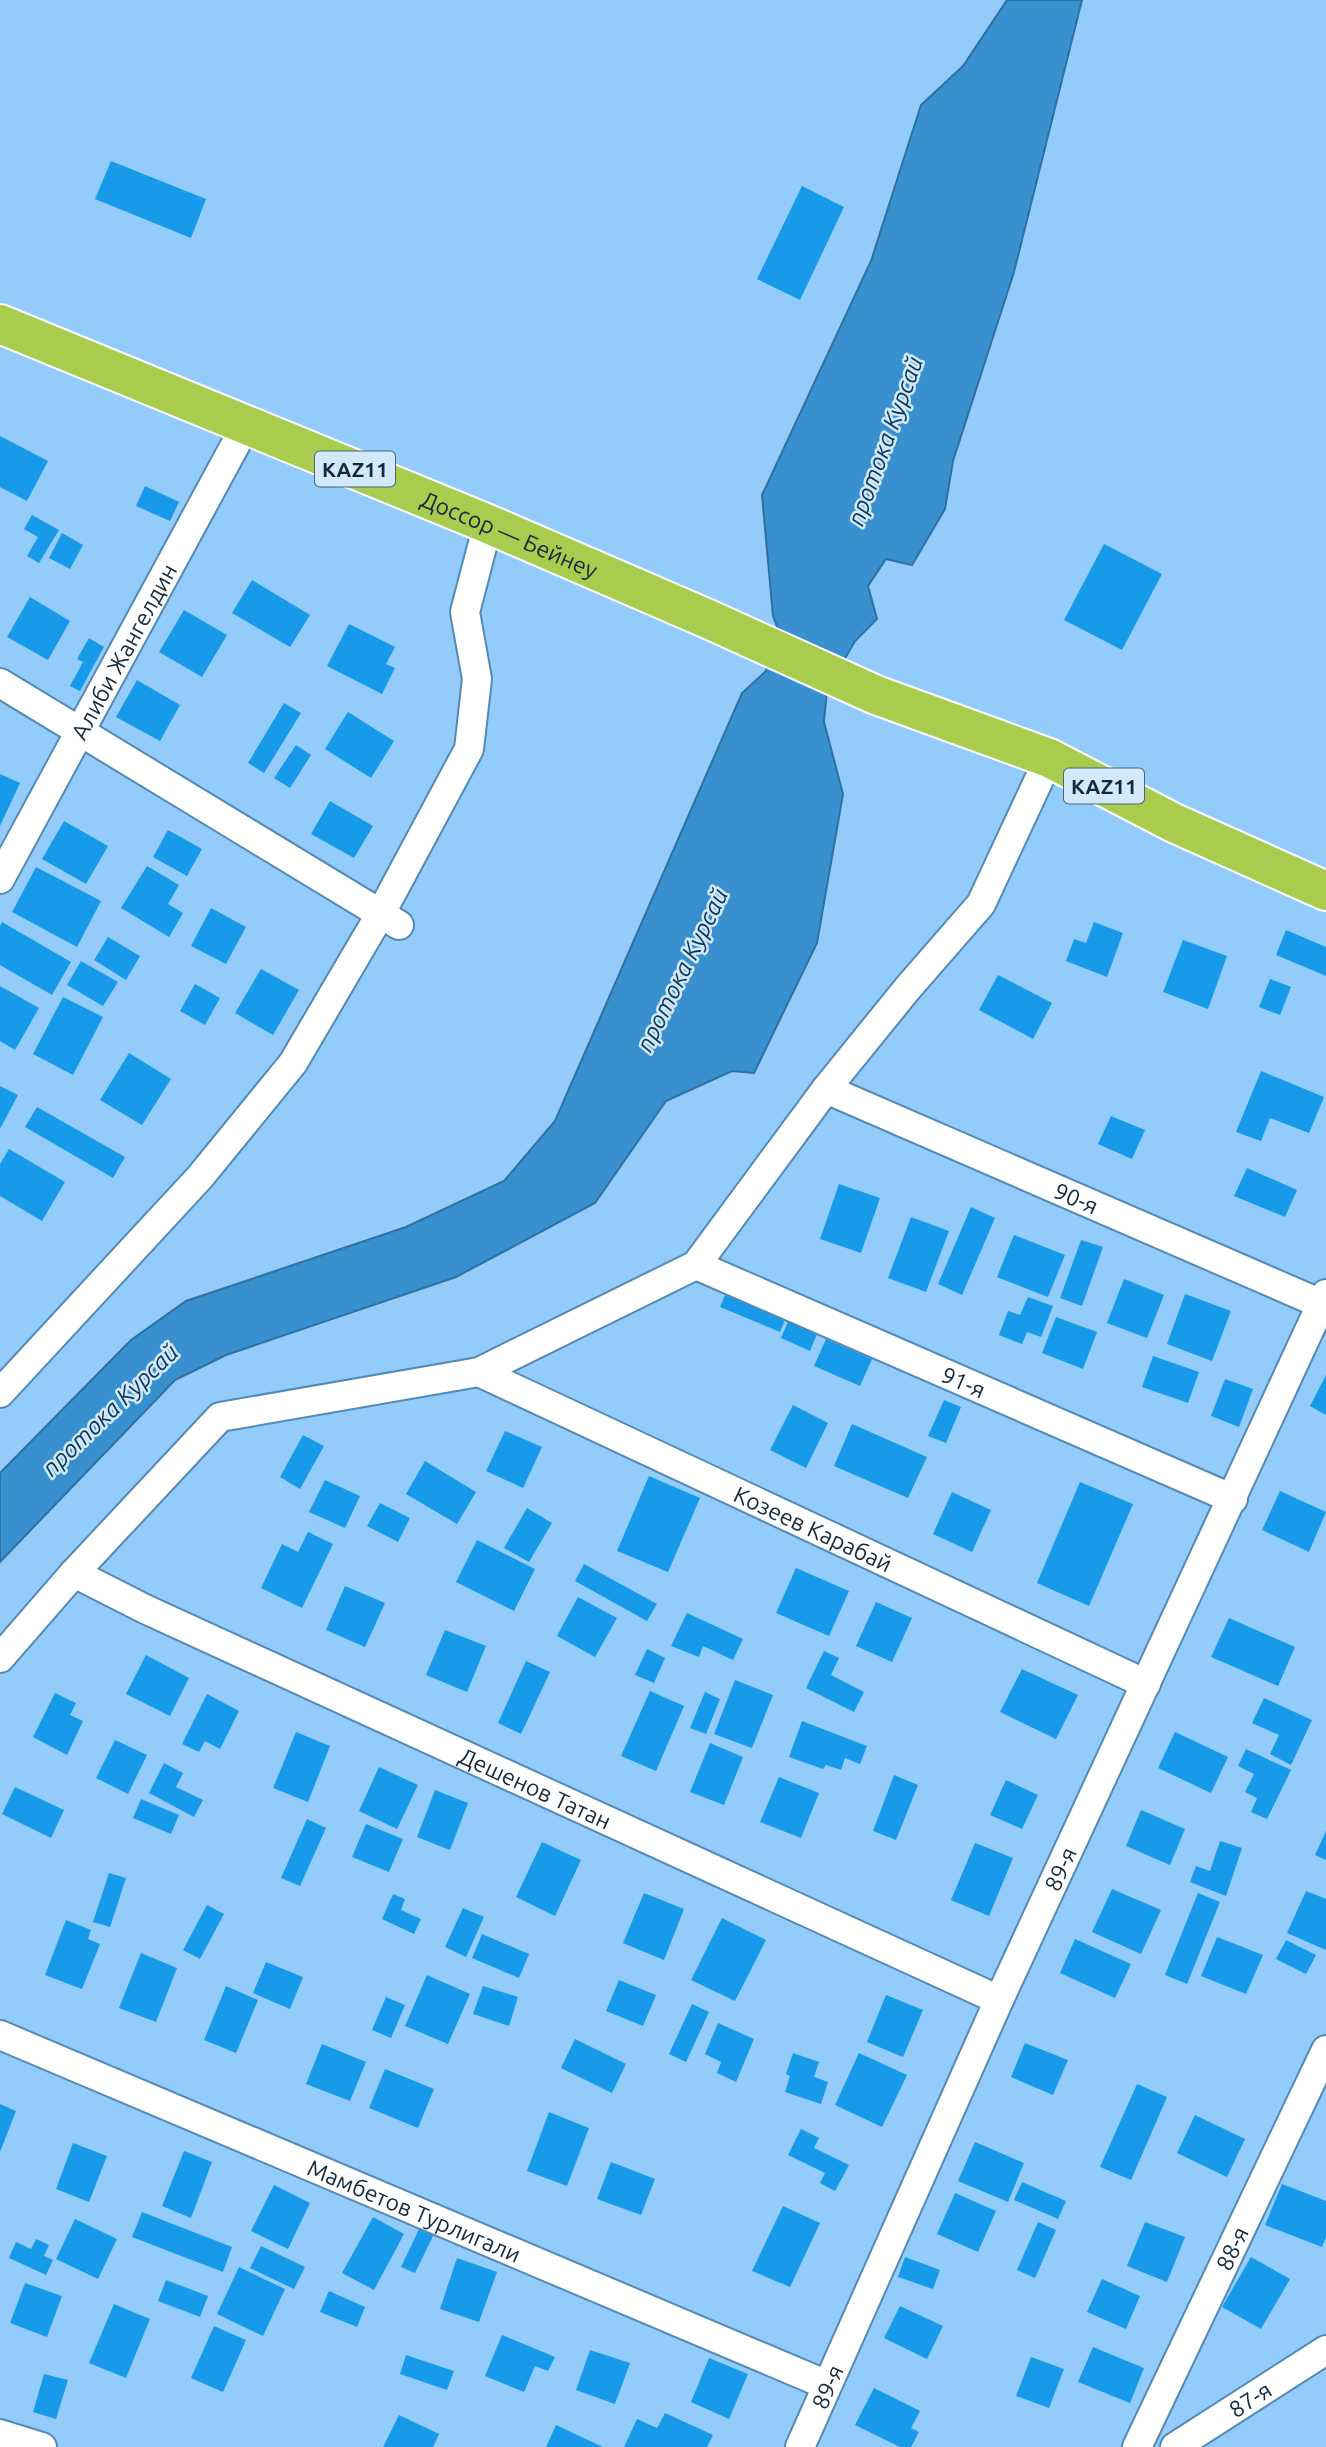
<svg xmlns="http://www.w3.org/2000/svg" width="1326" height="2447" viewBox="0 0 1326 2447" font-family="Ubuntu,sans-serif">
<style>
.water{fill:#3990cf;stroke:#2e71a3;stroke-width:2}
.building{fill:#189aea}
.lines{fill:none;stroke-linecap:round;stroke-linejoin:round}
.minor-casing{stroke:#538ab5;stroke-width:32}
.highway-casing{stroke:#fff;stroke-width:42}
.minor{stroke:#fff;stroke-width:28}
.highway{stroke:#a7cc4e;stroke-width:38}
.labels{text-anchor:middle;dominant-baseline:central;stroke-width:5;stroke-linejoin:round;paint-order:stroke}
.shield{fill:#d2e8fb;stroke:#4c6375;stroke-width:2}
.shield-label{font-size:21px;font-weight:bold;fill:#132a3c}
.street-label{font-size:23px;fill:#132a3c;stroke:#d2e8fb}
.water-label{font-size:24px;font-style:italic;fill:#073757;stroke:#d2e8fb}
</style>
<rect width="100%" height="100%" fill="#93cbfa"/>
<path class="water" d="M1007,0H1082L1014,272L953,461L945,509L912,565L886,559L868,586L877,619L855,641L827,690L824,722L843,794L817,943L754,1073L732,1071L666,1101L595,1203L456,1277L226,1355L175,1380L0,1562V1473L131,1340L186,1301L406,1227L504,1181L555,1121L742,693L766,671L778,629L773,616L762,495L871,261L921,105L963,66Z"/>
<g class="building">
<path d="M111,161L206,199L191,238L95,199Z"/>
<path d="M802,186L844,207L800,300L757,279Z"/>
<path d="M0,436L48,461L27,501L0,487Z"/>
<path d="M145,486L179,502L170,521L136,506Z"/>
<path d="M32,515L59,530L39,563L27,556L38,537L24,529Z"/>
<path d="M62,533L83,545L70,569L49,558Z"/>
<path d="M1104,544L1162,574L1122,650L1064,620Z"/>
<path d="M252,580L310,615L290,647L232,613Z"/>
<path d="M30,597L70,621L48,660L7,637Z"/>
<path d="M184,610L227,635L202,677L159,652Z"/>
<path d="M349,624L395,647L386,664L395,668L382,694L327,666Z"/>
<path d="M89,638L104,647L80,691L70,686L83,662L77,659Z"/>
<path d="M137,680L180,705L160,741L116,717Z"/>
<path d="M284,703L301,713L264,773L248,763Z"/>
<path d="M348,712L394,741L371,778L325,749Z"/>
<path d="M296,745L311,755L290,788L274,778Z"/>
<path d="M0,774L20,783L0,826Z"/>
<path d="M330,801L373,826L354,858L311,834Z"/>
<path d="M64,821L108,846L86,884L42,859Z"/>
<path d="M168,830L202,849L187,876L153,857Z"/>
<path d="M147,866L179,885L168,904L183,913L169,937L121,908Z"/>
<path d="M36,867L101,901L77,947L12,912Z"/>
<path d="M211,908L246,927L226,964L191,946Z"/>
<path d="M2,922L71,962L52,995L0,965V926Z"/>
<path d="M1094,922L1123,933L1107,977L1066,961L1074,939L1086,943Z"/>
<path d="M1286,930L1326,947V976L1276,955Z"/>
<path d="M108,937L140,956L126,980L94,960Z"/>
<path d="M1183,940L1227,956L1208,1009L1163,992Z"/>
<path d="M81,961L118,982L103,1006L67,985Z"/>
<path d="M261,969L299,990L273,1035L235,1013Z"/>
<path d="M998,975L1052,1003L1033,1039L979,1010Z"/>
<path d="M1270,979L1291,987L1280,1015L1259,1007Z"/>
<path d="M195,984L220,998L205,1025L180,1011Z"/>
<path d="M0,986L39,1008L15,1050L0,1041Z"/>
<path d="M63,997L103,1017L73,1075L33,1054Z"/>
<path d="M129,1053L171,1079L142,1125L100,1100Z"/>
<path d="M1261,1071L1324,1097L1309,1133L1270,1118L1261,1141L1236,1132Z"/>
<path d="M0,1086L18,1095L0,1129Z"/>
<path d="M37,1107L125,1157L113,1178L25,1127Z"/>
<path d="M1111,1116L1145,1130L1132,1159L1098,1144Z"/>
<path d="M9,1149L65,1182L42,1221L0,1196V1164Z"/>
<path d="M1247,1168L1297,1190L1285,1217L1234,1196Z"/>
<path d="M839,1184L880,1198L861,1253L820,1239Z"/>
<path d="M971,1207L995,1218L962,1295L938,1284Z"/>
<path d="M911,1217L949,1231L926,1292L888,1278Z"/>
<path d="M1014,1235L1065,1255L1048,1297L997,1277Z"/>
<path d="M1081,1240L1103,1247L1082,1306L1060,1298Z"/>
<path d="M1124,1279L1164,1295L1147,1338L1107,1323Z"/>
<path d="M1185,1294L1231,1311L1212,1361L1167,1344Z"/>
<path d="M725,1295L785,1320L780,1332L720,1307Z"/>
<path d="M1028,1297L1053,1306L1041,1337L1027,1332L1022,1344L999,1335L1008,1311L1020,1315Z"/>
<path d="M790,1317L819,1329L810,1351L781,1338Z"/>
<path d="M1056,1317L1097,1332L1083,1369L1042,1353Z"/>
<path d="M826,1339L872,1359L860,1386L814,1366Z"/>
<path d="M1153,1356L1199,1372L1188,1403L1142,1387Z"/>
<path d="M1326,1375V1415L1310,1406Z"/>
<path d="M1225,1379L1253,1389L1239,1427L1211,1416Z"/>
<path d="M944,1400L961,1407L946,1443L928,1436Z"/>
<path d="M793,1405L828,1423L806,1468L770,1450Z"/>
<path d="M852,1424L927,1457L908,1498L834,1466Z"/>
<path d="M505,1431L542,1447L523,1488L486,1471Z"/>
<path d="M303,1435L324,1446L300,1489L280,1477Z"/>
<path d="M425,1461L476,1492L457,1524L406,1494Z"/>
<path d="M649,1476L700,1498L668,1572L617,1551Z"/>
<path d="M325,1480L360,1496L345,1528L309,1512Z"/>
<path d="M1080,1482L1133,1504L1089,1606L1037,1583Z"/>
<path d="M1280,1491L1326,1512L1309,1552L1262,1530Z"/>
<path d="M952,1492L991,1510L972,1552L933,1534Z"/>
<path d="M380,1503L410,1518L398,1542L367,1526Z"/>
<path d="M527,1508L552,1523L529,1562L504,1548Z"/>
<path d="M308,1532L333,1544L302,1608L261,1588L282,1544L298,1552Z"/>
<path d="M477,1540L535,1569L514,1611L456,1582Z"/>
<path d="M584,1564L657,1604L647,1621L575,1581Z"/>
<path d="M796,1568L849,1591L829,1636L776,1613Z"/>
<path d="M345,1586L385,1603L365,1647L326,1630Z"/>
<path d="M578,1597L617,1618L595,1657L557,1636Z"/>
<path d="M876,1602L912,1618L892,1662L856,1646Z"/>
<path d="M687,1613L743,1639L733,1660L703,1646L699,1657L671,1646Z"/>
<path d="M1229,1618L1295,1647L1278,1686L1211,1657Z"/>
<path d="M445,1630L486,1646L467,1692L426,1675Z"/>
<path d="M647,1649L665,1658L654,1683L635,1675Z"/>
<path d="M824,1651L839,1658L831,1675L864,1692L854,1712L806,1688Z"/>
<path d="M146,1655L189,1678L170,1716L126,1694Z"/>
<path d="M526,1661L550,1672L521,1734L498,1723Z"/>
<path d="M1022,1669L1078,1695L1056,1739L1000,1712Z"/>
<path d="M735,1680L773,1695L752,1748L714,1734Z"/>
<path d="M650,1691L684,1706L656,1771L621,1756Z"/>
<path d="M705,1692L720,1699L706,1734L690,1728Z"/>
<path d="M55,1693L76,1703L70,1715L83,1721L67,1755L33,1737Z"/>
<path d="M207,1694L239,1711L220,1749L205,1741L199,1752L182,1744Z"/>
<path d="M1264,1698L1312,1720L1291,1765L1270,1754L1279,1735L1252,1723Z"/>
<path d="M802,1721L867,1746L860,1764L845,1758L841,1770L826,1765L823,1769L789,1757Z"/>
<path d="M296,1732L330,1746L308,1802L273,1788Z"/>
<path d="M1175,1732L1228,1757L1211,1793L1158,1768Z"/>
<path d="M115,1740L147,1755L128,1794L96,1778Z"/>
<path d="M710,1743L743,1757L724,1805L690,1792Z"/>
<path d="M1246,1749L1291,1770L1267,1819L1251,1812L1257,1798L1245,1792L1254,1774L1238,1766Z"/>
<path d="M164,1763L183,1773L176,1787L203,1800L194,1817L149,1793Z"/>
<path d="M379,1767L418,1785L397,1829L359,1811Z"/>
<path d="M894,1775L918,1785L896,1840L873,1831Z"/>
<path d="M779,1777L819,1793L801,1838L760,1822Z"/>
<path d="M1006,1780L1038,1795L1022,1829L990,1815Z"/>
<path d="M15,1787L64,1810L51,1838L2,1814Z"/>
<path d="M435,1790L468,1803L450,1850L417,1837Z"/>
<path d="M141,1799L179,1815L171,1834L133,1818Z"/>
<path d="M1141,1810L1185,1829L1170,1865L1126,1846Z"/>
<path d="M307,1819L326,1828L300,1886L281,1878Z"/>
<path d="M366,1824L403,1839L389,1872L352,1857Z"/>
<path d="M1326,1831V1860L1315,1855Z"/>
<path d="M1220,1841L1242,1848L1226,1896L1190,1882L1196,1866L1210,1871Z"/>
<path d="M542,1842L581,1860L555,1916L516,1897Z"/>
<path d="M975,1843L1013,1858L989,1916L951,1900Z"/>
<path d="M109,1873L126,1878L110,1927L93,1922Z"/>
<path d="M1112,1889L1161,1910L1141,1954L1092,1932Z"/>
<path d="M1306,1891L1326,1899V1950L1287,1933Z"/>
<path d="M644,1893L684,1909L664,1960L623,1943Z"/>
<path d="M1198,1893L1220,1902L1187,1984L1165,1975Z"/>
<path d="M393,1894L405,1899L401,1910L421,1919L414,1934L382,1919Z"/>
<path d="M207,1905L224,1914L200,1959L183,1950Z"/>
<path d="M463,1908L484,1917L466,1957L445,1947Z"/>
<path d="M722,1918L766,1940L735,2001L691,1980Z"/>
<path d="M66,1920L91,1930L88,1939L100,1944L82,1989L45,1975Z"/>
<path d="M482,1934L529,1954L519,1978L472,1958Z"/>
<path d="M1217,1937L1263,1955L1246,1994L1201,1976Z"/>
<path d="M1075,1939L1131,1964L1115,1998L1060,1973Z"/>
<path d="M1286,1940L1316,1955L1306,1974L1276,1959Z"/>
<path d="M141,1953L177,1968L156,2022L119,2008Z"/>
<path d="M266,1962L303,1977L290,2009L253,1993Z"/>
<path d="M427,1975L470,1994L448,2044L405,2026Z"/>
<path d="M619,1980L656,1995L643,2026L606,2011Z"/>
<path d="M226,1986L258,2000L236,2053L204,2040Z"/>
<path d="M483,1986L518,1997L509,2026L473,2014Z"/>
<path d="M886,1995L923,2010L903,2057L867,2042Z"/>
<path d="M386,1997L405,2005L391,2038L372,2030Z"/>
<path d="M692,2004L709,2012L686,2062L669,2054Z"/>
<path d="M718,2023L754,2039L736,2082L717,2073L721,2062L705,2054Z"/>
<path d="M575,2039L626,2064L612,2093L561,2068Z"/>
<path d="M1025,2043L1068,2060L1053,2095L1011,2077Z"/>
<path d="M322,2044L366,2062L350,2101L306,2084Z"/>
<path d="M793,2053L819,2062L814,2077L828,2082L821,2104L785,2092L790,2076L786,2074Z"/>
<path d="M859,2053L907,2075L882,2127L835,2105Z"/>
<path d="M385,2069L434,2089L418,2128L369,2108Z"/>
<path d="M1137,2084L1167,2097L1131,2180L1100,2167Z"/>
<path d="M0,2104L16,2111L0,2152Z"/>
<path d="M549,2112L589,2128L567,2186L527,2171Z"/>
<path d="M1195,2115L1245,2139L1227,2177L1177,2153Z"/>
<path d="M801,2129L819,2138L814,2148L849,2165L835,2191L820,2183L825,2173L788,2155Z"/>
<path d="M975,2142L1024,2163L1008,2202L958,2181Z"/>
<path d="M73,2143L107,2156L89,2202L56,2189Z"/>
<path d="M184,2151L212,2162L191,2218L162,2206Z"/>
<path d="M611,2162L655,2179L641,2215L597,2199Z"/>
<path d="M1022,2182L1066,2201L1058,2219L1014,2200Z"/>
<path d="M1282,2184L1326,2201V2237L1322,2247L1265,2225Z"/>
<path d="M274,2185L310,2203L288,2249L251,2231Z"/>
<path d="M955,2193L996,2211L978,2252L937,2234Z"/>
<path d="M783,2206L820,2223L790,2287L752,2271Z"/>
<path d="M142,2212L232,2247L223,2272L132,2237Z"/>
<path d="M373,2217L404,2234L374,2290L342,2273Z"/>
<path d="M75,2219L117,2239L98,2279L56,2259Z"/>
<path d="M1038,2222L1056,2230L1035,2278L1017,2270Z"/>
<path d="M1145,2222L1185,2237L1167,2282L1127,2266Z"/>
<path d="M422,2223L436,2230L415,2273L401,2267Z"/>
<path d="M36,2239L49,2245L44,2256L53,2260L46,2275L9,2258L16,2242L31,2249Z"/>
<path d="M261,2246L305,2267L294,2289L250,2268Z"/>
<path d="M905,2257L940,2270L933,2289L898,2277Z"/>
<path d="M1251,2257L1290,2279L1261,2329L1222,2307Z"/>
<path d="M457,2258L497,2272L479,2322L440,2309Z"/>
<path d="M239,2267L285,2289L263,2336L217,2314Z"/>
<path d="M1102,2279L1140,2296L1126,2329L1087,2312Z"/>
<path d="M166,2280L208,2296L200,2317L158,2301Z"/>
<path d="M25,2283L62,2296L47,2337L10,2323Z"/>
<path d="M329,2291L365,2307L357,2327L320,2312Z"/>
<path d="M114,2304L150,2319L126,2378L89,2363Z"/>
<path d="M900,2306L943,2326L927,2359L884,2338Z"/>
<path d="M214,2326L246,2340L223,2392L191,2378Z"/>
<path d="M502,2335L555,2357L548,2371L535,2366L524,2392L485,2376Z"/>
<path d="M1093,2347L1144,2368L1130,2403L1078,2382Z"/>
<path d="M590,2350L630,2363L615,2404L576,2390Z"/>
<path d="M406,2355L454,2371L447,2390L400,2374Z"/>
<path d="M1031,2357L1064,2369L1049,2408L1016,2396Z"/>
<path d="M709,2358L748,2374L729,2419L691,2402Z"/>
<path d="M44,2374L68,2380L56,2419L33,2412Z"/>
<path d="M874,2388L920,2411L911,2428L919,2432L911,2447H900L855,2425Z"/>
<path d="M665,2413L713,2435L707,2447H624L637,2419L657,2428Z"/>
<path d="M399,2415L439,2434L433,2447H383Z"/>
<path d="M556,2425L603,2447H546Z"/>
</g>
<g class="lines">
<defs>
<g id="minor">
<path d="M0,683L399,925"/>
<path id="s1" d="M0,879L246,425"/>
<path id="s2" d="M826,1089L1326,1306"/>
<path id="s3" d="M696,1265L1233,1499"/>
<path id="s4" d="M479,1372L1146,1684"/>
<path d="M0,1393L200,1177L293,1063L381,913L469,749L477,679L465,612L488,524"/>
<path id="s5" d="M74,1573L145,1609L999,2000"/>
<path d="M0,1658L74,1573L220,1417L479,1372L696,1265L826,1089L907,989L981,904L1049,758"/>
<path id="s6" d="M0,2035L827,2385"/>
<path d="M0,2434L42,2447"/>
<path id="s7" d="M800,2447L999,2000L1326,1294"/>
<path id="s8" d="M1137,2447L1326,2050"/>
<path id="s9" d="M1175,2447L1326,2350"/>
</g>
<g id="highway">
<path id="s10" d="M0,324L488,524L708,619L876,695L1049,758L1174,823L1326,891"/>
</g>
</defs>
<use href="#minor" class="minor-casing"/>
<use href="#highway" class="highway-casing"/>
<use href="#minor" class="minor"/>
<use href="#highway" class="highway"/>
</g>
<g class="labels">
<g class="shield">
<rect x="315" y="451.5" width="80" height="35" rx="5"/>
<rect x="1064" y="768.5" width="80" height="35" rx="5"/>
</g>
<g class="shield-label">
<text x="355" y="469">KAZ11</text>
<text x="1104" y="786">KAZ11</text>
</g>
<g class="street-label">
<text stroke="none"><textPath href="#s10" startOffset="551">Доссор — Бейнеу</textPath></text>
<text stroke="none"><textPath href="#s1" startOffset="259">Алиби Жангелдин</textPath></text>
<text stroke="none"><textPath href="#s2" startOffset="273">90-я</textPath></text>
<text stroke="none"><textPath href="#s3" startOffset="292">91-я</textPath></text>
<text stroke="none"><textPath href="#s4" startOffset="369">Козеев Карабай</textPath></text>
<text stroke="none"><textPath href="#s5" startOffset="509">Дешенов Татан</textPath></text>
<text stroke="none"><textPath href="#s7" startOffset="634">89-я</textPath></text>
<text stroke="none"><textPath href="#s6" startOffset="450">Мамбетов Турлигали</textPath></text>
<text stroke="none"><textPath href="#s8" startOffset="220">88-я</textPath></text>
<text stroke="none"><textPath href="#s7" startOffset="66">89-я</textPath></text>
<text stroke="none"><textPath href="#s9" startOffset="89">87-я</textPath></text>
</g>
<g class="water-label">
<text transform="translate(885 441) rotate(-70)">протока Курсай</text>
<text transform="translate(682 970) rotate(-64)">протока Курсай</text>
<text transform="translate(110 1410) rotate(-44)">протока Курсай</text>
</g>
</g>
</svg>
